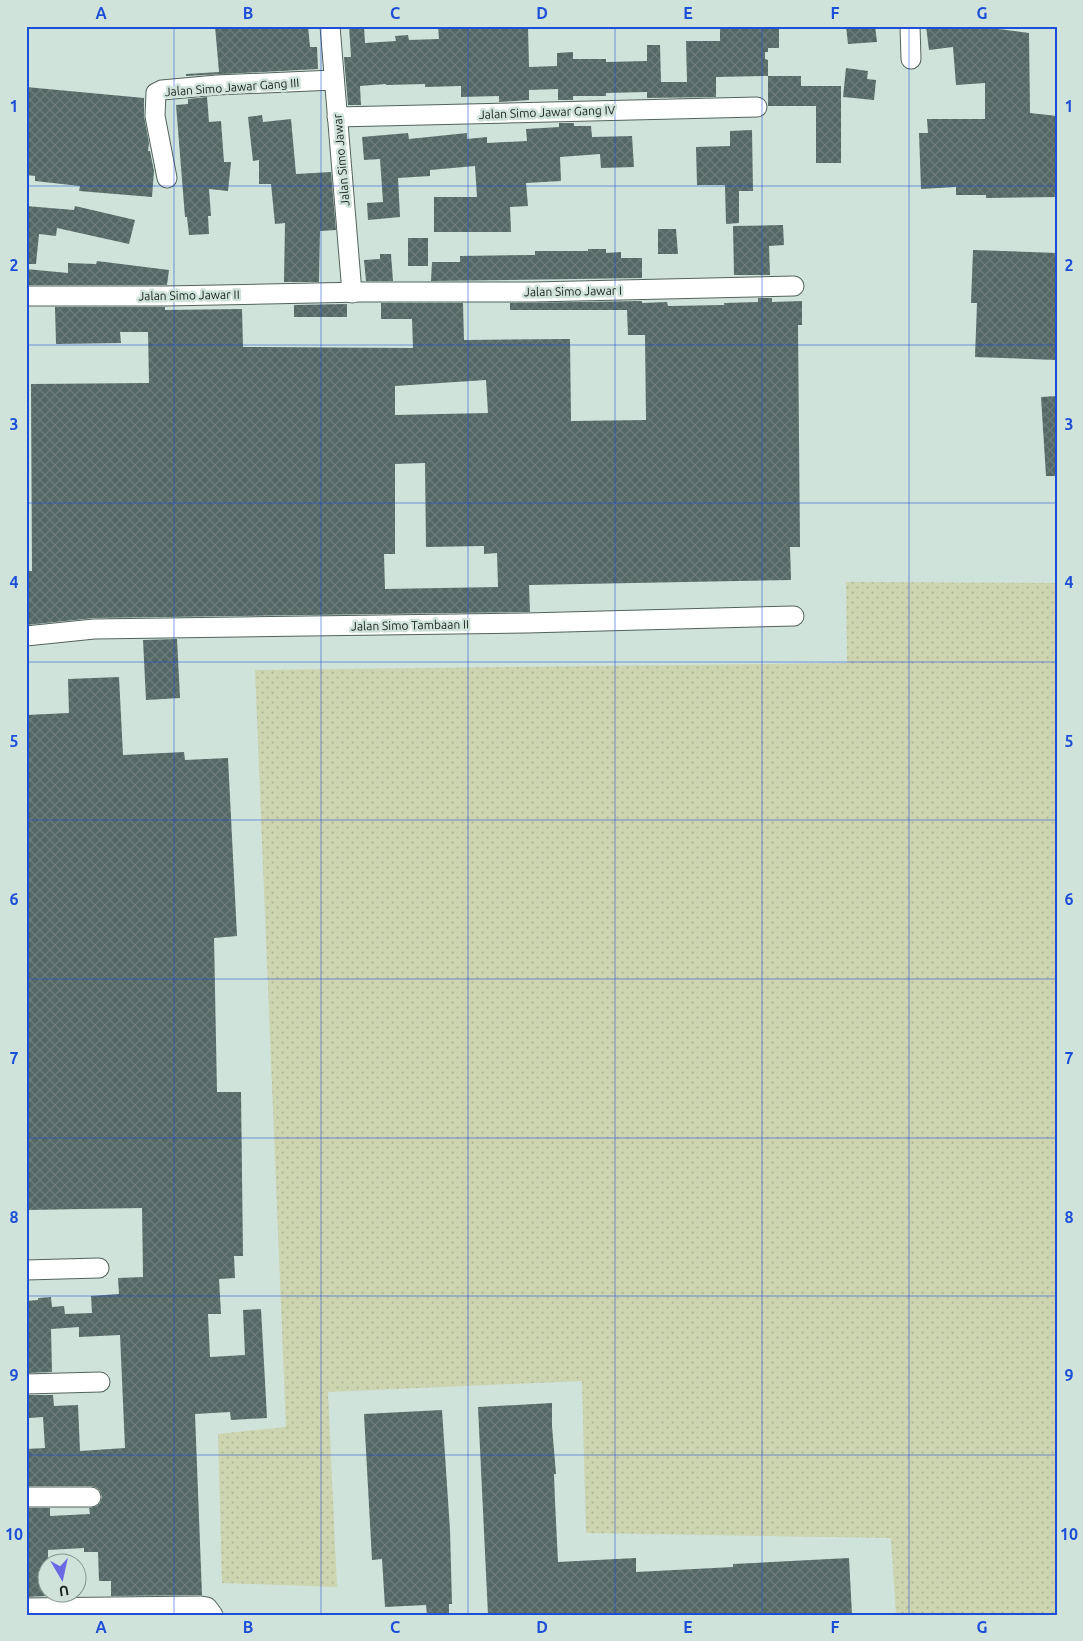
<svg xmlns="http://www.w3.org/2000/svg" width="1083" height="1641" viewBox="0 0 1083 1641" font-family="Ubuntu,sans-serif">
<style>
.grass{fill:url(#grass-dots)}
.building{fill:url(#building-cross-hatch);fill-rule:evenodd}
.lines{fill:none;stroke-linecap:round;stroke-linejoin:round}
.minor-casing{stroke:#52635a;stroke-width:21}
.minor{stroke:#fff;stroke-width:19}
.grid{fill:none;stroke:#1d4ed8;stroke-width:1;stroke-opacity:0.55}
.labels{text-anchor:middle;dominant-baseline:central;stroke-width:5;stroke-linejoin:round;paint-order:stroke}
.street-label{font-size:12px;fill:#19201c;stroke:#d0e3da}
.neatline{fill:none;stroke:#1d4ed8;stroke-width:2}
.grid-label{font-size:16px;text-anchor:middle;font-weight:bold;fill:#1d4ed8}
</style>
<defs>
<pattern id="grass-dots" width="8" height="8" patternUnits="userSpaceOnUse" patternTransform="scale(1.25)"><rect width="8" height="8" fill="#ccd4b0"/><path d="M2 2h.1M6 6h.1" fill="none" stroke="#afb697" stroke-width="1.8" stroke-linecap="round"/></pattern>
<pattern id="building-cross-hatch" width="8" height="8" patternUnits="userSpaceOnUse" patternTransform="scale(1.25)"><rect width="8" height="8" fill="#546865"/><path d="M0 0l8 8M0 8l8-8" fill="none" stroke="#6e7d7a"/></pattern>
</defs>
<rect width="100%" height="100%" fill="#d0e3da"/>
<path class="grass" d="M846,582L1057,583V1615H896L891,1538L586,1533L582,1381L328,1392L337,1587L222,1583L218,1434L286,1427L255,670L847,663Z"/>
<g class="building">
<path d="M215,26H308L310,47H317L318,69L186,76V74L219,72Z"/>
<path d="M349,26H364L365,43L396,41L395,36L408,35L409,40L439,39L438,26H528L529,67L557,66V53L573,52V59H606V62L647,61V45H660L661,82H687L686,41H720V26H779V48H768V52H765V59L768,60V76L716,77V97L647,98V92L606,93V96H573V100H558V89L529,90V100L499,102V96L461,97V86L425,87V84L386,85V84L360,86L361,105H348L344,57H351Z"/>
<path d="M846,26H875L877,42L848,44Z"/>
<path d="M926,26H975L1029,33L1030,113L1057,116V197L986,198V195H956V187L921,189L919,133H928L927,119H985V83L956,85L953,47L929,50Z"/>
<path d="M846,68L868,71L867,79L876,80L874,100L843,97Z"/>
<path d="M768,76H801V86H841V163H816V106H768Z"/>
<path d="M26,87L144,98V116L149,143L148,151H150L154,171L152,197L79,191L80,186L35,181V176L26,175Z"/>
<path d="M207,97L209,122L221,121L224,162H231L228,191L209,189L211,216H208L209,234L189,235L187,217H185L176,105L188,104V99Z"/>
<path d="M262,115L263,122L291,119L296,174L331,172L336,230L320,231L319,282H284L285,223L275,224L271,184H259V160L253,161L248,117Z"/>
<path d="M559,123H574V126H591L592,137L632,136L634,167L601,168L600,154L560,157L561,181L526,183L528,206L510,207L511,232H434V197H477L475,166L430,170V176L398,178L400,217L368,220L367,203L383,202L380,159L364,160L362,137L408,133L409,139L467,133V139L487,137V143L527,141L526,129L559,127Z"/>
<path d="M752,130L753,191H739V223L726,224L725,185H697L696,147L730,146V131Z"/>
<path d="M26,206L74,210L75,206L135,220L129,244L57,228L56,236L39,234L36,264H26Z"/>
<path d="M783,225L784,245L769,246L770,275H734L733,226Z"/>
<path d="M658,229H676L678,254H658Z"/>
<rect x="408" y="238" width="20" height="28"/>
<path d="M588,249H606V253L621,252V258H642V278L431,281L432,262H460V256L535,255V251H588Z"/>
<path d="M973,250L1057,253V360L975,357L977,303H971Z"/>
<path d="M380,254H391L393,281H366L364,260L380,259Z"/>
<path d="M97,261L169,270L167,285H26V269L68,273V263L96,264Z"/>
<path d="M758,298H772V302L802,301V325H798L800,547H790L791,580L529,585L530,612L94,618L26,625V571H32L31,384L149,383L148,332H120L121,343L56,344L55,307H165V310L242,309L243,347L413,348L412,319H381V303H463L464,340L570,339L571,421L646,420L645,335H628L627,310H510V303L642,301V303L667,302L668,306L724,305V303L758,302ZM486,380L488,413L395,415V386ZM425,463L426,547L484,546V554L497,553L498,587L385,589L384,554H395V464Z"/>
<path d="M347,304V317H294V305Z"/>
<path d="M1057,396V476H1046L1041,397Z"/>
<path d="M177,639L180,698L146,700L143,640Z"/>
<path d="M119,677L123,755L184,752L185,760L228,758L237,936L214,938L217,1092H241L243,1256H234L235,1278L219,1279L221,1314H208L210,1357L245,1355L243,1310L261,1309L267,1418L231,1420L230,1412L195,1414L202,1595L111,1596V1581H99L98,1552H84V1548L48,1550V1596L26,1597V1508H50V1516L90,1514L89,1508L97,1506L100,1503L102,1497L100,1491L97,1488L91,1486H26V1449L45,1448L43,1417L29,1418V1395H53L54,1406L78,1405L80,1451L125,1448L120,1335L79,1337V1327L51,1329L52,1372L28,1373V1361H26V1301L38,1300V1298L51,1297L52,1307L64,1306L65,1314L92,1313L91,1296L119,1294L118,1278L143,1277L142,1208L26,1210V715L69,713L68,679Z"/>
<path d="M552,1403V1426L556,1474H554L555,1501L558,1562L636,1558V1572L733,1567V1564L849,1558L852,1615H488L478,1407Z"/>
<path d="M442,1410L450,1530L452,1604H449V1615H427L426,1605L385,1607L382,1559L372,1560L364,1414Z"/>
</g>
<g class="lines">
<defs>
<g id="minor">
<path d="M330,26L352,293"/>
<path d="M910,26L911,59"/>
<path d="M337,117L757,107"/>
<path d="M167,178L155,116L156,93L162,90L217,85L334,80"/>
<path d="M26,296H166L363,292H533L794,286"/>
<path d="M26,636L94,629L527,623L794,616"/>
<path d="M26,1270L99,1268"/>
<path d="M26,1384L100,1382"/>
<path d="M26,1497H91"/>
<path d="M26,1608L201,1606L207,1607L213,1615"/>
</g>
</defs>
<use href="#minor" class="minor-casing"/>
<use href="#minor" class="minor"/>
</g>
<path class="grid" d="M174,26V1615M321,26V1615M468,26V1615M615,26V1615M762,26V1615M909,26V1615M26,186H1057M26,345H1057M26,503H1057M26,662H1057M26,820H1057M26,979H1057M26,1138H1057M26,1296H1057M26,1455H1057"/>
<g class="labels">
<g class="street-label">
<text transform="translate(232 87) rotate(-4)">Jalan Simo Jawar Gang III</text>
<text transform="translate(547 112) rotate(-2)">Jalan Simo Jawar Gang IV</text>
<text transform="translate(341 160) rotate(-95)">Jalan Simo Jawar</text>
<text transform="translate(573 291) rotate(-1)">Jalan Simo Jawar I</text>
<text transform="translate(189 295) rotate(-1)">Jalan Simo Jawar II</text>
<text transform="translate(410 625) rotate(-1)">Jalan Simo Tambaan II</text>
</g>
</g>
<rect width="1083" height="1641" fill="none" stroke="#d0e3da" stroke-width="55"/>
<g transform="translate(62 1578) rotate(171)"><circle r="24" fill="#d0e3da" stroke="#87958e"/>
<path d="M0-4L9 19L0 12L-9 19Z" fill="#6b69e3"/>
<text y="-8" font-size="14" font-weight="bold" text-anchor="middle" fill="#19201c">U</text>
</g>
<rect x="28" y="28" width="1028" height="1586" class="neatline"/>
<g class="grid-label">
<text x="101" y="19">A</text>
<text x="248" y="19">B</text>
<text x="395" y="19">C</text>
<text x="542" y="19">D</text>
<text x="688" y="19">E</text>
<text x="835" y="19">F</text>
<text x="982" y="19">G</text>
<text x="14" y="112">1</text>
<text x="1069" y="112">1</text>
<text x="14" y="271">2</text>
<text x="1069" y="271">2</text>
<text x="14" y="430">3</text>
<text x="1069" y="430">3</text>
<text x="14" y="588">4</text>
<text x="1069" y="588">4</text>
<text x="14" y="747">5</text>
<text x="1069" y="747">5</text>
<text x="14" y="905">6</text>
<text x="1069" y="905">6</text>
<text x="14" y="1064">7</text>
<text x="1069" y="1064">7</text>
<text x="14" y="1223">8</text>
<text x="1069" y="1223">8</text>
<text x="14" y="1381">9</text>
<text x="1069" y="1381">9</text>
<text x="14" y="1540">10</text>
<text x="1069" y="1540">10</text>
<text x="101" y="1633">A</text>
<text x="248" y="1633">B</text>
<text x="395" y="1633">C</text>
<text x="542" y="1633">D</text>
<text x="688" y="1633">E</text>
<text x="835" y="1633">F</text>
<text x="982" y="1633">G</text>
</g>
</svg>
